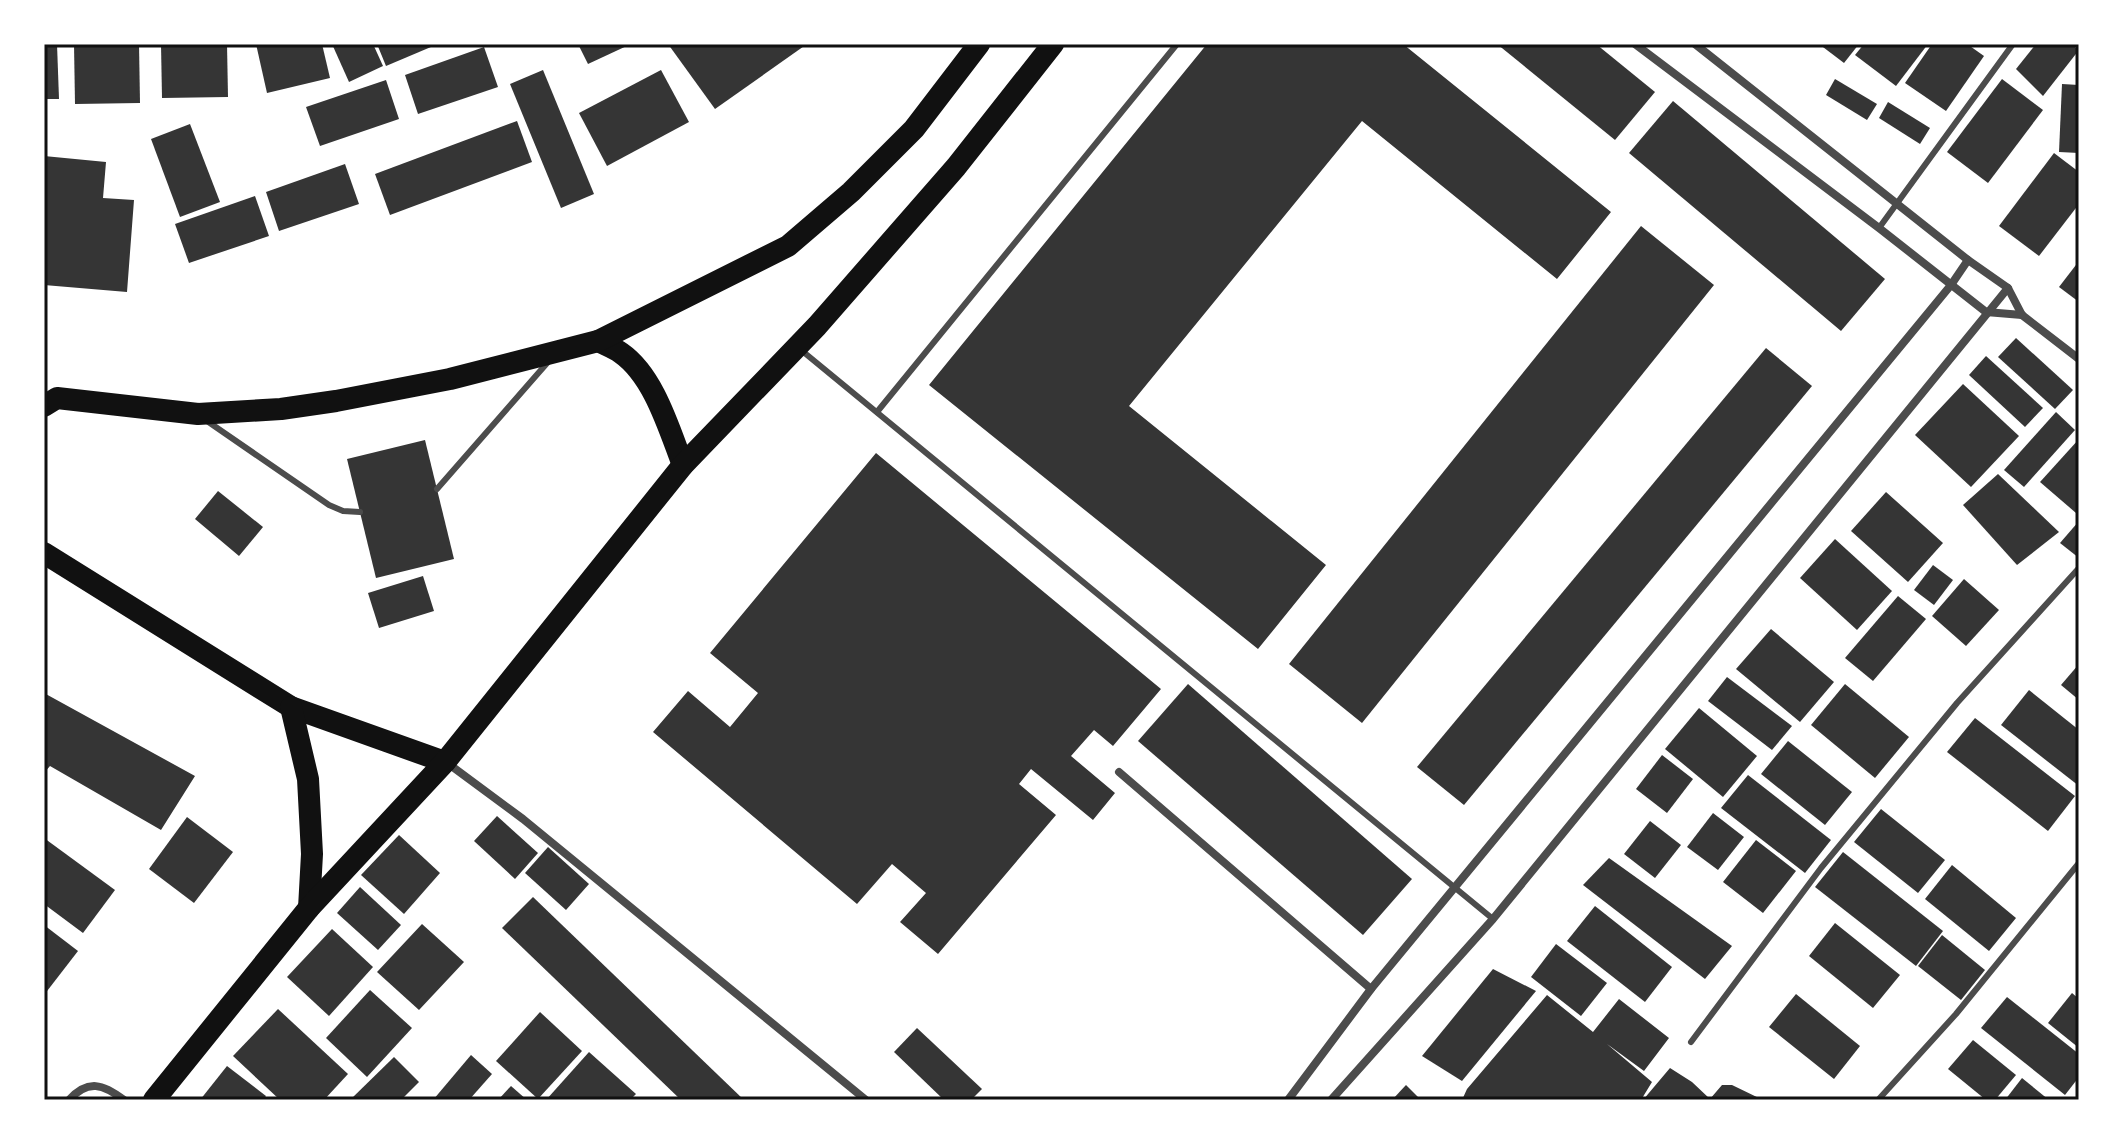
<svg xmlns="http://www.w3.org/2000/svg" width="2123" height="1144" viewBox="0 0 2123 1144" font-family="Signika,sans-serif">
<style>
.building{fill:#353535}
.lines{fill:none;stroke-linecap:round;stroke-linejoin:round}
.service{stroke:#4c4c4c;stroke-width:6}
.minor{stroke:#4c4c4c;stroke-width:8}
.trunk{stroke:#111;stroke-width:22}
.neatline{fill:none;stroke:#111;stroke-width:3}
</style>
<rect width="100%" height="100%" fill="#fff"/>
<g class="building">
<path d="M44,44H57L59,99H44Z"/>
<path d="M74,44H139L140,103L75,104Z"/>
<path d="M161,44H227L228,97L162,98Z"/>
<path d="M256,44H322L330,78L267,93Z"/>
<path d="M332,44H373L383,66L349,82Z"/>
<path d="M377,44H438L386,66Z"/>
<path d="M578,44H631L588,64Z"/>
<path d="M668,44H807L715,109Z"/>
<path d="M1207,44H1403L1611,212L1557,279L1362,121L1129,406L1326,565L1258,649L929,385Z"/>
<path d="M1497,44H1596L1655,92L1615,140Z"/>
<path d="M1819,44H1859L1844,63Z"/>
<path d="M1864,44H1928L1896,86L1855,55Z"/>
<path d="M1932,44H1967L1984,56L1946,111L1905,83Z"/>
<path d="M2036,44H2071L2079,50L2043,96L2016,69Z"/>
<path d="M484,47L498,87L418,114L405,75Z"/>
<path d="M543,70L594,194L561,208L510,84Z"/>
<path d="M661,70L689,122L607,166L579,113Z"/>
<path d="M1835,79L1877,104L1867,120L1826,95Z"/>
<path d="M2002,79L2043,110L1988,183L1947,152Z"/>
<path d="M386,80L399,119L320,146L306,107Z"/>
<path d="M2062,84L2079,85V153L2059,152Z"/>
<path d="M1673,101L1885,279L1841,331L1629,153Z"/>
<path d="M1888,102L1930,128L1920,144L1879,118Z"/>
<path d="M517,121L532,162L390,215L375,174Z"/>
<path d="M190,124L220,202L180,217L151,139Z"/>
<path d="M2054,153L2079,172V204L2039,256L1999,226Z"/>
<path d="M44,156L106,162L103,198L134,200L127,292L44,285Z"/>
<path d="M345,164L359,204L279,231L266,192Z"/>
<path d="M255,196L269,236L189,263L175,224Z"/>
<path d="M1641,226L1714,285L1362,723L1289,664Z"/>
<path d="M2079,261V302L2059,287Z"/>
<path d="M2016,338L2073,390L2055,409L1998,357Z"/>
<path d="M1766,348L1812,386L1464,805L1417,767Z"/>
<path d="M1986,356L2043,408L2025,427L1969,375Z"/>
<path d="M1963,384L2019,436L1971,487L1915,435Z"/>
<path d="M2056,412L2075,430L2024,487L2004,470Z"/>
<path d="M2079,439V510L2076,513L2040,482Z"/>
<path d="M425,440L454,559L376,578L347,459Z"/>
<path d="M876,453L1161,689L1113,746L1094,730L1071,756L1115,793L1093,820L1031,769L1019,784L1056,815L938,954L900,922L926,893L892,864L857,904L653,732L688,691L730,727L758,693L710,653Z"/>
<path d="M1998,474L2059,532L2017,565L1963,505Z"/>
<path d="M218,491L263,527L239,556L195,519Z"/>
<path d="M1886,492L1943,543L1908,582L1851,531Z"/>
<path d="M2079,521V558L2060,543Z"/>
<path d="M1835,539L1892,591L1857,630L1800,578Z"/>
<path d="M1933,565L1953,580L1934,605L1914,590Z"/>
<path d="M423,576L434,611L379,628L368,593Z"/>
<path d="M1964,579L1999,610L1966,646L1932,616Z"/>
<path d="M1898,596L1926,619L1873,681L1845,658Z"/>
<path d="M1771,629L1834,682L1800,722L1736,669Z"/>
<path d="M2079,664V700L2061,685Z"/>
<path d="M1727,677L1792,726L1772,750L1708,701Z"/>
<path d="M1188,684L1412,879L1363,935L1138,741Z"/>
<path d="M1845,684L1909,737L1875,778L1811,725Z"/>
<path d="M2029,690L2079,730V786L2001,725Z"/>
<path d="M44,693L195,776L161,830L50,766L44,773Z"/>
<path d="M1699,708L1757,756L1723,797L1665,749Z"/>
<path d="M1975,718L2075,796L2048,831L1947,752Z"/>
<path d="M1788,741L1852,792L1825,825L1761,774Z"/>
<path d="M1662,755L1693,779L1667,813L1636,789Z"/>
<path d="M1748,775L1831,840L1805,873L1721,808Z"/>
<path d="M1881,809L1945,860L1918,893L1854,842Z"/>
<path d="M1713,813L1744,837L1718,870L1687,847Z"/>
<path d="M497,816L538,853L515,879L474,841Z"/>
<path d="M187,817L233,852L194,903L149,869Z"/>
<path d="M1650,821L1681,845L1655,878L1624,854Z"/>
<path d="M399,835L440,873L404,914L361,875Z"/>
<path d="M44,838L115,890L83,933L44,904Z"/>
<path d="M1756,840L1796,871L1763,913L1723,882Z"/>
<path d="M548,847L589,884L566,910L525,873Z"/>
<path d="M1843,852L1943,931L1916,966L1815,887Z"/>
<path d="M1609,858L1732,946L1705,979L1583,885Z"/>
<path d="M1952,865L2016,918L1989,951L1925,899Z"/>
<path d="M360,887L401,925L378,950L337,913Z"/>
<path d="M533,897L744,1100H681L502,928Z"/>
<path d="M1595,906L1672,967L1645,1002L1567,941Z"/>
<path d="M1835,923L1900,975L1873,1008L1809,956Z"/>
<path d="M422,924L464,962L419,1010L377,972Z"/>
<path d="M44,925L78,951L44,995Z"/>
<path d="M332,929L373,967L329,1016L287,977Z"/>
<path d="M1942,935L1985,970L1961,1000L1918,966Z"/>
<path d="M1556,944L1607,983L1581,1016L1531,977Z"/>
<path d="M1493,969L1536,991L1462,1081L1422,1056Z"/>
<path d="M370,990L412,1028L367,1077L326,1038Z"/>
<path d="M2072,993L2079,999V1048L2048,1023Z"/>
<path d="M1796,994L1860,1046L1834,1079L1769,1027Z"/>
<path d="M1547,995L1593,1032L1619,999L1669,1038L1644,1071L1607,1044L1652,1082L1641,1100H1462L1467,1089Z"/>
<path d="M2007,997L2079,1054V1077L2065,1095L1981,1028Z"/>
<path d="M278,1009L348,1074L324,1100H280L233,1056Z"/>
<path d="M540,1012L582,1051L538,1099L496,1061Z"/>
<path d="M917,1028L982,1089L971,1100H944L894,1052Z"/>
<path d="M1973,1040L2016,1075L1995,1100H1986L1948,1069Z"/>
<path d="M589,1052L636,1094L630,1100H546Z"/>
<path d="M471,1055L492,1074L469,1100H433Z"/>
<path d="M394,1057L419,1082L401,1100H350Z"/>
<path d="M227,1066L266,1096L263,1100H200Z"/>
<path d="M1670,1068L1692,1082L1710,1099L1722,1085H1732L1763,1100H1643Z"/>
<path d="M2022,1078L2049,1100H2005Z"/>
<path d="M1406,1085L1421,1100H1392Z"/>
<path d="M511,1086L527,1100H498Z"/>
</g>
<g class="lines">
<g class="service">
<path d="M1879,228L2013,44"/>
<path d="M801,350L1493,919"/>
<path d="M877,412L1177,44"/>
<path d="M207,421L329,505L343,511L360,512"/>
<path d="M437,489L548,362"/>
<path d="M1691,1042L1821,868L1957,703L2079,568"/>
<path d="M1878,1100L1956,1014L2079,863"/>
</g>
<g class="minor">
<path d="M1635,44L1879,228L1986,312L2022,315"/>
<path d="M1695,44L1968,260L2008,288L2022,315L2079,359"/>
<path d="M446,762L523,819L866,1100"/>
<path d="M1119,772L1371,989"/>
<path d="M69,1100C88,1079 103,1084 124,1100"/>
<path d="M1288,1100L1371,989L1951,285L1968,260"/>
<path d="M1331,1100L1493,919L2008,288"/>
</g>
<g class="trunk">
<path d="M598,341C606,345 614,348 621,353C654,376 669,429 683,465"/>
<path d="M44,406L57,398L198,414L281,409L336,401L450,379L598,341L788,246L851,192L914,129L979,44"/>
<path d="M44,553L291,707L445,762"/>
<path d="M291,707L308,779L312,854L309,908"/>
<path d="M154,1100L309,908L445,762L683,465L817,326L956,167L1053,44"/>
</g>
</g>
<rect width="2123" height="1144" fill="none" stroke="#ffffff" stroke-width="92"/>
<rect x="46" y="46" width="2031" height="1052" class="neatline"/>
</svg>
